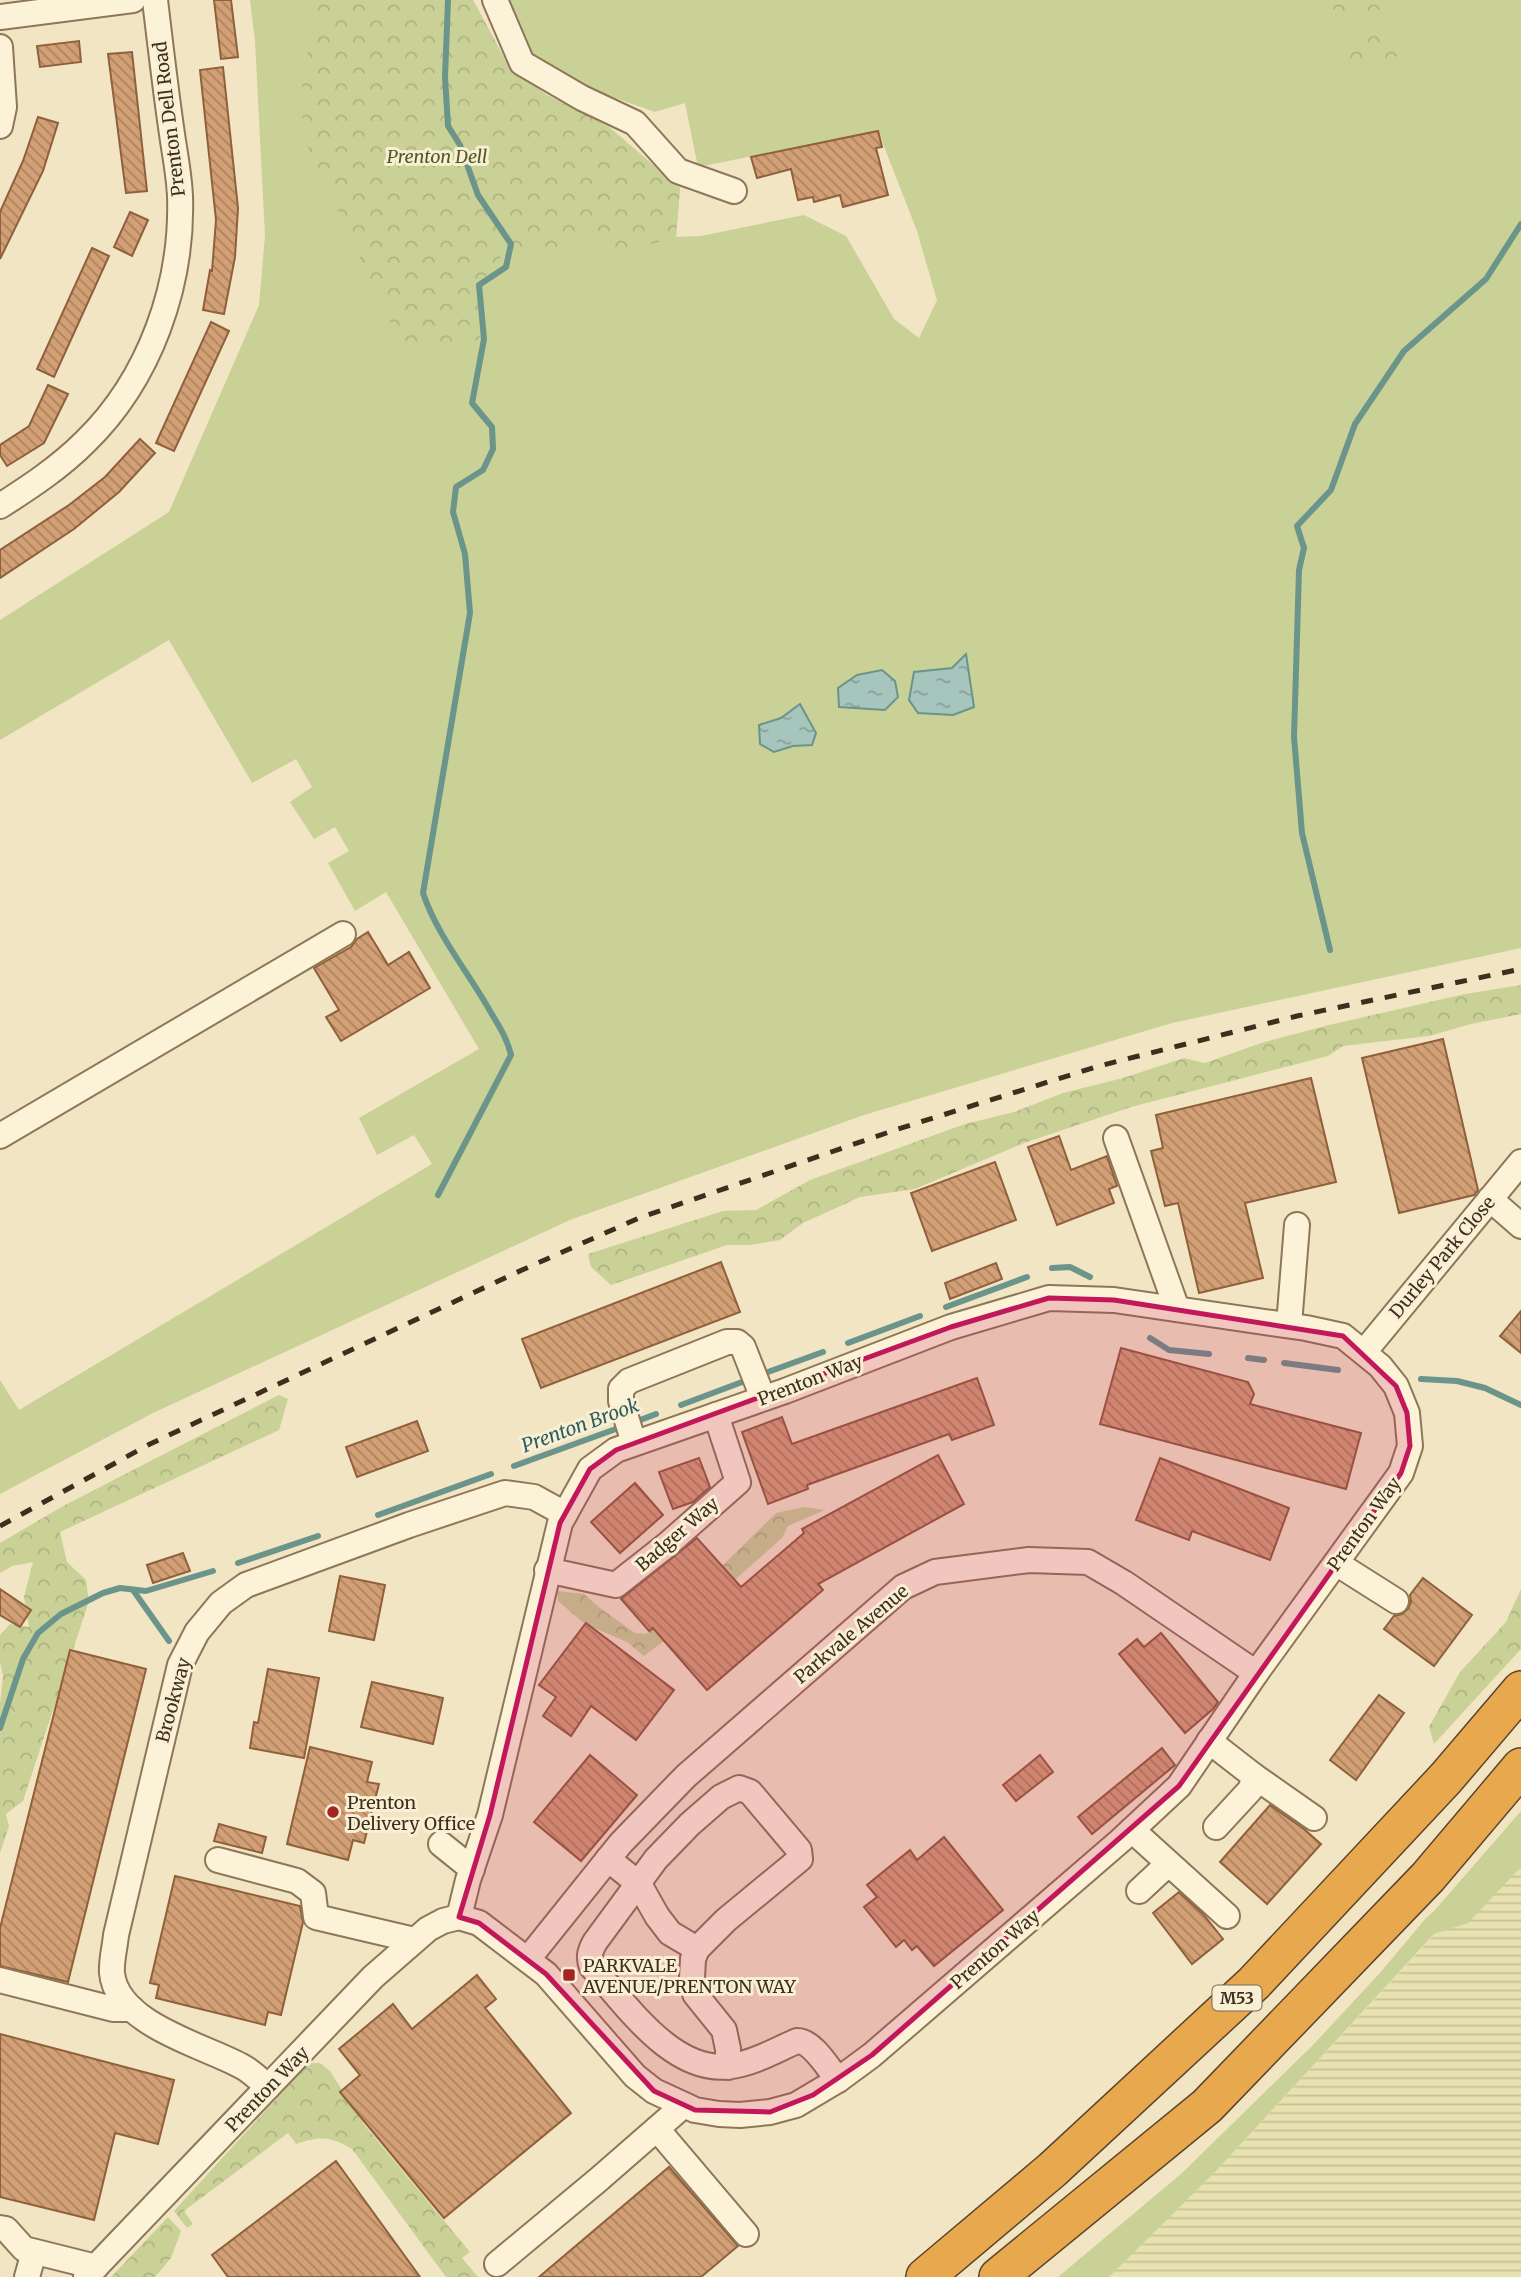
<svg xmlns="http://www.w3.org/2000/svg" width="1521" height="2277" viewBox="0 0 1521 2277" font-family="Merriweather,serif">
<style>
.farmland{fill:url(#farmland-rules)}
.grass{fill:#c9d196}
.forest{fill:url(#forest-crowns)}
.water{fill:url(#water-ripples);stroke:#6b948b;stroke-width:2}
.lines{fill:none;stroke-linecap:round;stroke-linejoin:round}
.stream{stroke:#6b948b;stroke-width:6}
.building{fill:url(#building-back-hatch);stroke:#905f3c;stroke-width:2}
.minor-casing{stroke:#8e7758;stroke-width:28}
.highway-casing{stroke:#5c442d;stroke-width:40}
.minor{stroke:#fcf2d8;stroke-width:24}
.highway{stroke:#e8a84e;stroke-width:37}
.rail{stroke:#3d2e1d;stroke-width:5;stroke-dasharray:12 12;stroke-linecap:butt}
.marked{fill:#c2185b;fill-opacity:0.2;stroke:#c2185b;stroke-width:5;stroke-linejoin:round}
.poi-dot{fill:#a32523;stroke:#f9efd4;stroke-width:2.5}
.labels{text-anchor:middle;dominant-baseline:central;stroke-width:6;stroke-linejoin:round;paint-order:stroke}
.shield{fill:#f9efd4;stroke:#756854;stroke-width:2}
.shield-label{font-size:16px;font-weight:bold;fill:#3d2e1d}
.street-label{font-size:18px;fill:#3d2e1d;stroke:#f9efd4}
.park-label{font-size:18px;font-style:italic;fill:#4b5b22;stroke:#f9efd4}
.poi-label{font-size:18px;fill:#3d2e1d;stroke:#f9efd4;text-anchor:start}
.water-label{font-size:19px;font-style:italic;fill:#2b5e5c;stroke:#f9efd4}
</style>
<defs>
<pattern id="farmland-rules" width="6" height="5" patternUnits="userSpaceOnUse" patternTransform="scale(1.75)"><rect width="6" height="5" fill="#e8e1b0"/><path d="M0 2.5h6" fill="none" stroke="#c8c197"/></pattern>
<pattern id="forest-crowns" width="20" height="18" patternUnits="userSpaceOnUse" patternTransform="scale(1.75)"><rect width="20" height="18" fill="#c9d196"/><path d="M2 6a3 3 0 1 1 6 0M12 15a3 3 0 1 1 6 0" fill="none" stroke="#aeb481"/></pattern>
<pattern id="water-ripples" width="26" height="14" patternUnits="userSpaceOnUse" patternTransform="scale(1.75)"><rect width="26" height="14" fill="#a6c5bc"/><path d="M2 4q2-2 4 0t4 0M15 11q2-2 4 0t4 0" fill="none" stroke="#88a098"/></pattern>
<pattern id="building-back-hatch" width="6" height="6" patternUnits="userSpaceOnUse" patternTransform="scale(1.75)"><rect width="6" height="6" fill="#d3a076"/><path d="M-1 5l2 2M0 0l6 6M5-1l2 2" fill="none" stroke="#ac8360"/></pattern>
</defs>
<rect width="100%" height="100%" fill="#f2e5c4"/>
<path class="farmland" d="M1521,1832V2277H1109L1216,2171L1435,1934Z"/>
<g class="grass">
<path d="M250,0H473L509,67L547,95L609,127L680,188L676,237L701,236L804,215L846,236L894,319L919,338L937,300L917,231L878,131L698,167L685,103L655,112L590,89L531,57L503,0H1521V948L1172,1023L864,1115L570,1220L153,1413L0,1494V1380L19,1410L432,1164L414,1135L377,1155L359,1118L479,1049L386,892L355,911L328,863L349,851L335,827L314,839L290,802L312,787L296,759L252,783L169,640L0,740V620L169,512L259,305L265,236L255,41Z"/>
<path d="M1521,1811V1867L1468,1923L1434,1934L1216,2171L1109,2277H1058L1181,2174L1312,2046L1379,1974L1426,1918L1434,1911Z"/>
</g>
<g class="forest">
<path d="M316,0H473L509,67L528,90L547,95L609,127L680,188L676,237L618,254L595,229L551,258L511,244L479,285L484,339L406,355L304,139L301,93Z"/>
<path d="M1325,0H1396L1397,7L1340,16Z"/>
<path d="M1391,30L1403,54L1387,60L1349,62L1341,52L1368,35Z"/>
<path d="M1521,985V1014L1471,1024L1429,1036L1343,1046L1328,1056L1131,1107L1024,1143L915,1189L860,1197L803,1223L780,1240L751,1245H727L611,1285L591,1267L588,1254L723,1211L756,1210L810,1180L965,1124L1014,1112L1063,1093L1123,1078L1184,1058L1205,1063L1261,1043L1329,1025L1465,994Z"/>
<path d="M279,1395L288,1399L279,1430L60,1532L67,1562L86,1580L89,1601L23,1801L6,1814L9,1826L0,1853V1704L3,1676L0,1662V1635L10,1624L29,1627L24,1597L33,1562L12,1566L0,1573V1543L65,1505Z"/>
<path d="M804,1507L825,1510L788,1526L782,1538L677,1631L644,1656L627,1642L585,1624L558,1601L557,1591L584,1594L600,1608L635,1633L646,1634L712,1576L776,1513Z"/>
<path d="M1521,1589V1649L1434,1744L1429,1727L1460,1672L1506,1622Z"/>
<path d="M309,2063H320L330,2071L366,2127L470,2252L462,2258L478,2277H446L352,2149C330,2136 320,2136 296,2144L288,2133L184,2211L193,2224L187,2228L174,2211Z"/>
<path d="M168,2217L181,2231L171,2258L155,2277H111Z"/>
</g>
<g class="water">
<path d="M966,654L974,707L953,715L918,713L909,700L914,672L952,668Z"/>
<path d="M882,670L895,681L898,697L885,710L839,707L838,688L857,675Z"/>
<path d="M800,704L816,733L812,745L793,746L774,752L760,744L759,725L781,718Z"/>
</g>
<g class="lines">
<g class="stream">
<path d="M1330,950L1302,833L1294,737L1299,570L1304,548L1297,526L1331,490L1355,424L1404,351L1486,279L1521,224"/>
<path d="M438,1195L511,1055C507,1038 499,1026 490,1011C468,972 437,935 423,893L470,613L465,554L453,512L456,487L483,470L493,449L492,427L472,403L484,339L479,285L506,267L511,244L478,195L460,145L448,126L445,77L448,0"/>
<path d="M1052,1268L1070,1267L1090,1277"/>
<path d="M946,1307L1027,1277"/>
<path d="M1150,1338L1169,1350L1209,1354"/>
<path d="M848,1343L920,1316"/>
<path d="M1248,1358L1264,1360"/>
<path d="M1284,1363L1338,1370"/>
<path d="M768,1372L823,1352"/>
<path d="M1421,1379L1457,1381L1485,1388L1521,1405"/>
<path d="M681,1405L742,1382"/>
<path d="M635,1422L656,1414"/>
<path d="M514,1466L624,1426"/>
<path d="M378,1515L491,1474"/>
<path d="M238,1563L318,1536"/>
<path d="M133,1590L169,1641"/>
<path d="M0,1728L23,1659L38,1633L61,1614L103,1593L120,1588L146,1591L213,1571"/>
</g>
</g>
<g class="building">
<path d="M214,0H231L238,57L221,59Z"/>
<path d="M79,41L81,62L40,67L37,46Z"/>
<path d="M132,52L147,191L126,193L108,54Z"/>
<path d="M223,67L238,208L235,257L224,314L203,310L210,270L212,271L216,220L200,70Z"/>
<path d="M38,117L58,123L43,171L0,259V212L23,161Z"/>
<path d="M878,131L882,147L876,148L888,195L843,207L840,195L814,202L813,197L798,200L791,169L757,178L751,157Z"/>
<path d="M130,212L148,220L132,256L114,247Z"/>
<path d="M92,248L109,256L54,377L37,369Z"/>
<path d="M211,322L229,331L174,451L156,443Z"/>
<path d="M48,385L68,394L44,443L7,466L0,455V445L29,426Z"/>
<path d="M140,439L155,453L119,492L74,529L0,578V550L69,505L105,477Z"/>
<path d="M368,932L388,965L409,952L430,988L341,1041L326,1017L339,1010L314,968L351,947L357,939Z"/>
<path d="M1443,1039L1478,1190L1474,1195L1399,1213L1362,1058Z"/>
<path d="M1311,1078L1336,1182L1245,1203L1263,1278L1199,1293L1178,1203L1165,1206L1151,1151L1163,1148L1156,1115Z"/>
<path d="M1059,1136L1071,1170L1107,1156L1117,1186L1109,1189L1114,1203L1057,1225L1028,1147Z"/>
<path d="M995,1162L1016,1220L932,1251L911,1193Z"/>
<path d="M721,1262L740,1312L541,1388L522,1339Z"/>
<path d="M996,1263L1002,1279L950,1299L945,1283Z"/>
<path d="M1521,1311V1353L1500,1336Z"/>
<path d="M1121,1348L1248,1382L1254,1394L1250,1404L1361,1433L1346,1489L1100,1424Z"/>
<path d="M977,1378L994,1425L952,1440L949,1434L807,1485L808,1489L768,1504L742,1432L782,1417L792,1444Z"/>
<path d="M417,1421L428,1451L357,1477L346,1447Z"/>
<path d="M938,1455L964,1504L818,1584L823,1590L707,1690L653,1628L649,1631L621,1599L697,1538L741,1587L804,1533L802,1529Z"/>
<path d="M699,1458L710,1487L693,1502L673,1509L659,1472Z"/>
<path d="M1160,1458L1289,1508L1270,1560L1192,1531L1189,1540L1136,1520Z"/>
<path d="M635,1483L663,1515L620,1553L591,1522Z"/>
<path d="M183,1553L190,1571L153,1583L147,1565Z"/>
<path d="M340,1576L385,1585L374,1640L329,1631Z"/>
<path d="M1423,1578L1472,1615L1434,1666L1384,1629L1394,1616L1402,1614L1408,1609L1411,1602L1410,1595Z"/>
<path d="M0,1589L31,1610L20,1627L0,1615Z"/>
<path d="M586,1623L674,1690L636,1740L591,1706L571,1736L543,1716L556,1697L539,1685Z"/>
<path d="M1161,1633L1218,1702L1213,1709L1185,1733L1119,1654L1137,1639L1144,1647Z"/>
<path d="M70,1650L146,1669L68,1982L0,1966V1928Z"/>
<path d="M268,1669L319,1678L304,1758L250,1748L254,1722L258,1723Z"/>
<path d="M372,1682L443,1698L433,1744L361,1727Z"/>
<path d="M1379,1695L1404,1713L1356,1780L1330,1760Z"/>
<path d="M310,1747L372,1762L367,1782L379,1784L364,1843L353,1840L348,1860L287,1844Z"/>
<path d="M1162,1748L1175,1765L1092,1834L1078,1817Z"/>
<path d="M590,1755L637,1795L581,1861L534,1822Z"/>
<path d="M1040,1755L1053,1772L1016,1801L1003,1785Z"/>
<path d="M1270,1805L1304,1829L1321,1844L1267,1904L1220,1862Z"/>
<path d="M219,1824L266,1837L262,1853L214,1841Z"/>
<path d="M944,1837L1003,1910L934,1966L917,1946L912,1950L904,1940L896,1947L864,1907L877,1897L867,1885L910,1850L917,1860Z"/>
<path d="M175,1876L300,1906L303,1922L281,2015L268,2012L265,2025L156,1998L159,1985L150,1983Z"/>
<path d="M1179,1892L1203,1914L1223,1939L1192,1964L1153,1913Z"/>
<path d="M477,1975L496,1999L485,2008L571,2113L444,2218L340,2092L360,2075L339,2049L393,2004L412,2029Z"/>
<path d="M0,2034L174,2080L158,2144L115,2133L94,2220L0,2197Z"/>
<path d="M336,2161L420,2277H228L212,2255Z"/>
<path d="M669,2167L738,2246L701,2277H539Z"/>
</g>
<g class="lines">
<defs>
<g id="minor">
<path d="M495,0L522,63L582,98L635,123L678,171L734,191"/>
<path d="M0,17L133,0"/>
<path d="M0,47L4,107L0,126"/>
<path d="M0,506C30,487 60,467 85,442C150,379 183,285 180,196C179,173 174,150 171,127C165,85 160,42 155,0"/>
<path d="M0,1136L343,934"/>
<path d="M1116,1138L1177,1309"/>
<path d="M1490,1199L1521,1226"/>
<path d="M1289,1325L1297,1225"/>
<path d="M1364,1352L1521,1162"/>
<path d="M634,1443L621,1401V1389L629,1381L727,1342H737L743,1347L763,1398"/>
<path d="M1336,1563L1396,1601"/>
<path d="M547,1570L616,1585L668,1544L738,1482L716,1415"/>
<path d="M1209,1741L1254,1776L1251,1789L1216,1827"/>
<path d="M1254,1776L1314,1818"/>
<path d="M1132,1830L1227,1916"/>
<path d="M441,1844L472,1869"/>
<path d="M608,1859L639,1884L657,1916L670,1933L697,1949"/>
<path d="M218,1860L297,1881L313,1893L316,1917L414,1940"/>
<path d="M1139,1891L1168,1864"/>
<path d="M528,1959L621,1843L686,1776L903,1587L935,1572L1029,1560L1088,1562L1124,1583L1256,1673"/>
<path d="M0,1980L113,2009H132"/>
<path d="M728,2067V2049L724,2030L695,1994L692,1978L693,1959L697,1949L726,1920L800,1859L799,1850L750,1792L739,1788L721,1797L690,1824L656,1859L595,1942C590,1951 588,1957 592,1967C626,2004 673,2075 731,2066C754,2063 776,2050 797,2041C813,2041 828,2068 838,2080"/>
<path d="M268,2087C261,2081 252,2072 243,2067C206,2046 117,2025 112,1973C111,1961 115,1947 116,1935L180,1665L197,1632L221,1603L246,1585L409,1525L505,1493L534,1497L565,1514"/>
<path d="M657,2129L746,2234"/>
<path d="M0,2228L6,2229L24,2249L96,2267"/>
<path d="M497,2264L598,2180L684,2105"/>
<path d="M27,2277L34,2252"/>
<path d="M86,2277L373,1977L428,1929L443,1921L459,1917L479,1923L546,1974L635,2076L654,2091L695,2110L719,2114L740,2115L770,2112L796,2105L838,2080L872,2055L1120,1841L1179,1786L1256,1673L1401,1473L1410,1446L1407,1413L1396,1386L1380,1366L1343,1336L1306,1328L1114,1300L1049,1298L951,1327L785,1391L616,1450L590,1469L560,1523L490,1815L468,1880L459,1917"/>
</g>
<g id="highway">
<path d="M925,2277L1052,2170L1254,1983L1446,1778L1521,1690"/>
<path d="M998,2277L1207,2106L1428,1877L1521,1767"/>
</g>
</defs>
<use href="#minor" class="minor-casing"/>
<use href="#highway" class="highway-casing"/>
<use href="#minor" class="minor"/>
<use href="#highway" class="highway"/>
<path class="rail" d="M0,1526L150,1444L522,1270L639,1218L898,1129L1099,1066L1297,1016L1521,969"/>
</g>
<path class="marked" d="M1049,1298L1114,1300L1343,1336L1396,1386L1407,1413L1410,1446L1401,1473L1179,1786L872,2055L813,2095L770,2112L695,2110L654,2091L546,1974L479,1923L459,1917L490,1815L560,1523L590,1469L616,1450L951,1327Z"/>
<g class="poi-dot">
<circle cx="333" cy="1812" r="7"/>
<rect x="562" y="1968" width="14" height="14" rx="3.5"/>
</g>
<g class="labels">
<rect class="shield" x="1212.5" y="1985.5" width="49" height="25" rx="5"/>
<g class="shield-label">
<text x="1237" y="1998">M53</text>
</g>
<g class="street-label">
<text transform="translate(169 119) rotate(-97)">Prenton Dell Road</text>
<text transform="translate(1442 1257) rotate(-50)">Durley Park Close</text>
<text transform="translate(810 1380) rotate(-21)">Prenton Way</text>
<text transform="translate(1364 1524) rotate(-54)">Prenton Way</text>
<text transform="translate(677 1534) rotate(-41)">Badger Way</text>
<text transform="translate(851 1634) rotate(-40)">Parkvale Avenue</text>
<text transform="translate(173 1700) rotate(-75)">Brookway</text>
<text transform="translate(995 1949) rotate(-41)">Prenton Way</text>
<text transform="translate(267 2089) rotate(-46)">Prenton Way</text>
</g>
<g class="park-label">
<text x="437" y="156">Prenton Dell</text>
</g>
<g class="poi-label">
<text x="347" y="1802">Prenton<tspan x="347" dy="21">Delivery Office</tspan></text>
<text x="583" y="1965">PARKVALE<tspan x="583" dy="21">AVENUE/PRENTON WAY</tspan></text>
</g>
<g class="water-label">
<text transform="translate(580 1425) rotate(-20)">Prenton Brook</text>
</g>
</g>
</svg>
